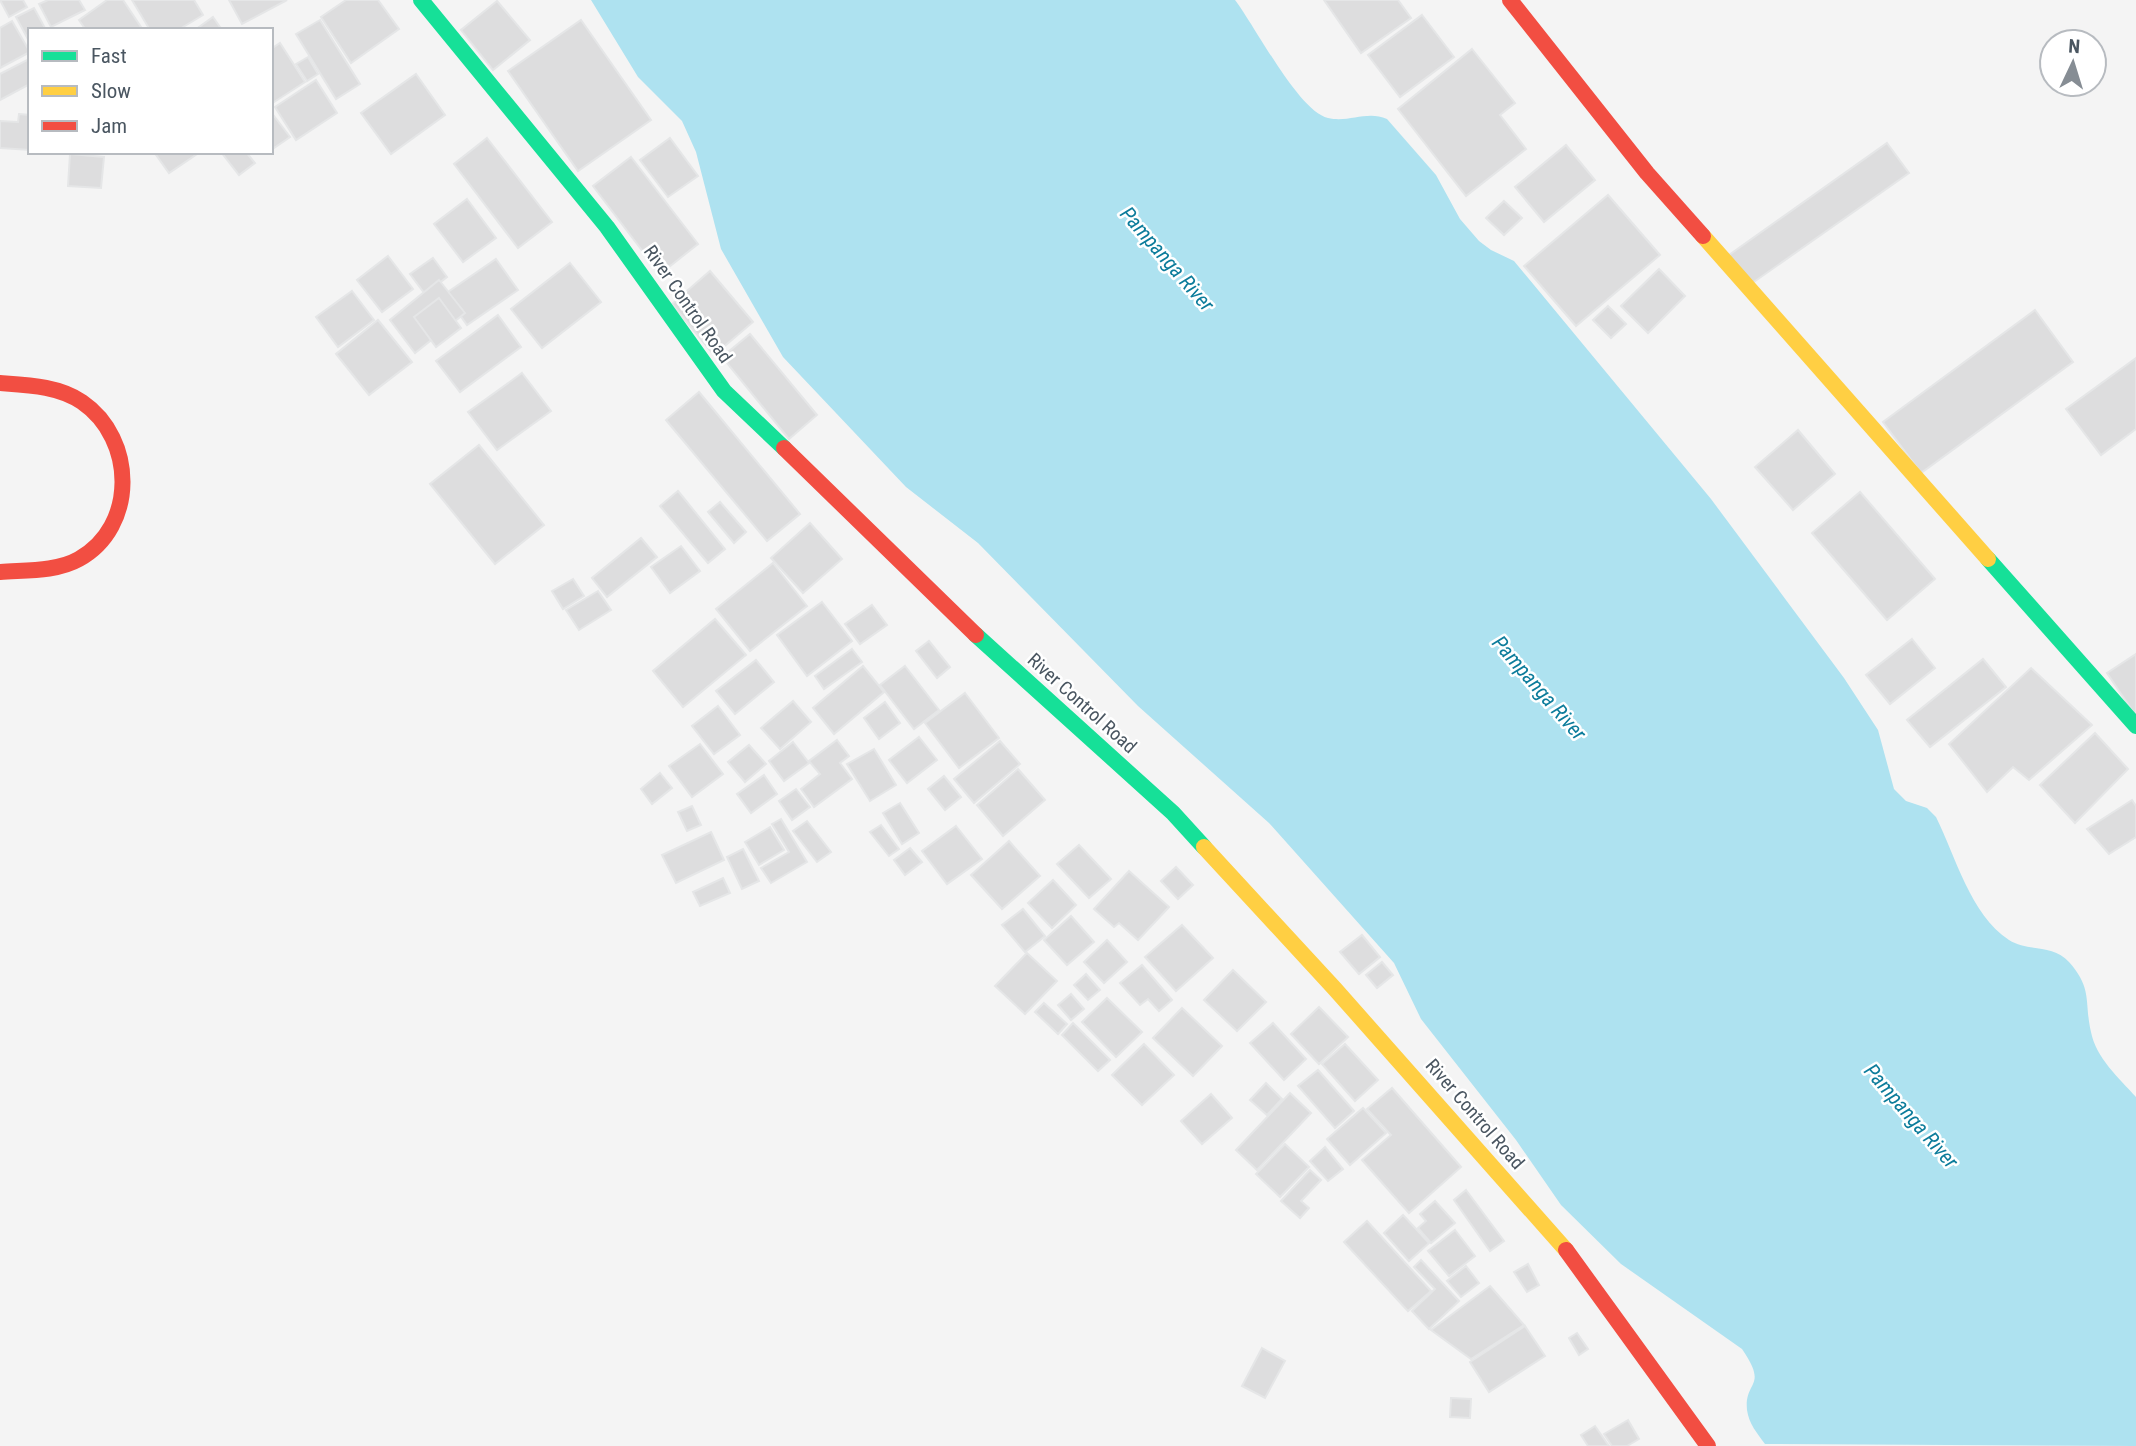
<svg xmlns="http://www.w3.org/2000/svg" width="2136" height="1446" viewBox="0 0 2136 1446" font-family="'Roboto Condensed',sans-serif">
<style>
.water{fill:#aee2f0}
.building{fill:#ddddde;stroke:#e5e6e7;stroke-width:2}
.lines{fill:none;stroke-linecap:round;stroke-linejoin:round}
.fast{stroke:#16e098;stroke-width:16}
.slow{stroke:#ffcf43;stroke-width:16}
.jam{stroke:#f24e42;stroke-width:16}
.labels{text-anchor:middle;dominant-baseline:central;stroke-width:5;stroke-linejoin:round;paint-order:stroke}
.street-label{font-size:19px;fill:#4a5661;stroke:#fff}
.water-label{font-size:21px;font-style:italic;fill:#0c7c9b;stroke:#fff}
</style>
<rect width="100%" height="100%" fill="#f4f4f4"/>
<path class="water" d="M591,0H1235C1255,26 1299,112 1328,118C1349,123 1367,110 1387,119L1436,175L1460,219L1479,241L1491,250L1514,261L1711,499L1844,678L1878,730L1894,789L1906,801L1927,808L1936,817C1956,857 1970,914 2009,940C2028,952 2053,944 2069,962C2093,989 2084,1002 2091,1032C2096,1058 2119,1078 2136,1097V1446L1765,1444C1757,1433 1749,1424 1747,1410C1744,1380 1769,1388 1742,1349L1621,1264L1561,1205L1516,1140L1421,1019L1394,963L1269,823L1138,706L978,543L906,487L783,357L721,249L696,152L682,121L638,77Z"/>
<g class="building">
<path d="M0,0H23L27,7L9,17Z"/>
<path d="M48,0H79L85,10L51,27L39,4Z"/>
<path d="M107,0H123L143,30H86L79,20Z"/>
<path d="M132,0H194L203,15L178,30H150Z"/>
<path d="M229,0H287L242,24Z"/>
<path d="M346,0H378L399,29L351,63L321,17Z"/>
<path d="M1324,0H1398L1411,18L1361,53Z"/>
<path d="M497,1L530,40L493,70L461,30Z"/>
<path d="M34,8L46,30H30V43L16,17Z"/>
<path d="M1422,15L1454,57L1400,97L1368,55Z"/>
<path d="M213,17L222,30H195Z"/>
<path d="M320,20L360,84L336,99L296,34Z"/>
<path d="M581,20L651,120L578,171L508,71Z"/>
<path d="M12,21L30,52L0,68V28Z"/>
<path d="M280,43L305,82L271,104V49Z"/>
<path d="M1472,49L1515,103L1500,115L1526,149L1466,196L1398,109Z"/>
<path d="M308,57L318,74L307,81L296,64Z"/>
<path d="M29,59L30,84L0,100V74Z"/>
<path d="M416,74L445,115L391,154L361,113Z"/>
<path d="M316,80L337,113L296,140L275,107Z"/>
<path d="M271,112L290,137L271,150Z"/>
<path d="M19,114L30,115V150L0,148V121L18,122Z"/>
<path d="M487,138L552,222L518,248L454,164Z"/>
<path d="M670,138L698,176L668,197L640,160Z"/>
<path d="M1887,143L1909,173L1751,284L1729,255Z"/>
<path d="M1566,145L1595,180L1544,222L1515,187Z"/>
<path d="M154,152H200L169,173Z"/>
<path d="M221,152H246L255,163L239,175Z"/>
<path d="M70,154L104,157L101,188L68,186Z"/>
<path d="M631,157L698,244L660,274L593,186Z"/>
<path d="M1608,195L1660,255L1576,326L1524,266Z"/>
<path d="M467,199L496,238L463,262L434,224Z"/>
<path d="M1504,201L1522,218L1504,235L1486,218Z"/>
<path d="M388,256L413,289L382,312L357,280Z"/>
<path d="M433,258L447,277L425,294L410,274Z"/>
<path d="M496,259L518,290L467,325L445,294Z"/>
<path d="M570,263L601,302L542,348L511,309Z"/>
<path d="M1659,269L1685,296L1648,333L1621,306Z"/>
<path d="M710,271L753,322L714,355L672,304Z"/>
<path d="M439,280L465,313L415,353L390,320Z"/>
<path d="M352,291L374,320L338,347L316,317Z"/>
<path d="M439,298L461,328L436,347L414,317Z"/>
<path d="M1608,306L1626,324L1611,338L1593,320Z"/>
<path d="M2035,310L2073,362L1921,473L1883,422Z"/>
<path d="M498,315L521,347L460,392L436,361Z"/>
<path d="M378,320L412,362L369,395L336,354Z"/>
<path d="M750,334L817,415L789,439L722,357Z"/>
<path d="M2136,358V429L2101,455L2066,409Z"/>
<path d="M522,373L551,411L497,450L468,412Z"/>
<path d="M699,392L800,514L767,541L666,420Z"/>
<path d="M1798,430L1835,474L1793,510L1755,467Z"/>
<path d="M479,445L544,525L495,564L430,484Z"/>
<path d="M678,491L725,549L708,563L660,506Z"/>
<path d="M1860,492L1935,579L1887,620L1812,533Z"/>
<path d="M720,502L746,532L734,543L708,512Z"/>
<path d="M810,523L842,559L803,593L771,558Z"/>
<path d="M641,538L657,557L607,597L592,578Z"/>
<path d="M681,546L700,571L670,593L651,567Z"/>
<path d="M773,563L807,606L750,651L716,609Z"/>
<path d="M573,579L584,596L563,609L552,591Z"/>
<path d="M598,591L611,610L579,630L566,610Z"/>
<path d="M822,602L852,641L807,676L777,635Z"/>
<path d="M872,605L887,625L860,644L845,624Z"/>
<path d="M715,619L746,655L683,707L653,671Z"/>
<path d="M1912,639L1935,668L1890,704L1866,675Z"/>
<path d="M929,641L950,667L937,678L916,651Z"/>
<path d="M852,649L862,662L824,689L815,676Z"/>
<path d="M2136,654V716L2107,673Z"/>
<path d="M1983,659L2006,687L1930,747L1907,720Z"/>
<path d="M756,660L774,682L735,714L716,691Z"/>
<path d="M863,666L884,692L834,734L813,708Z"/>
<path d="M905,666L939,710L914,729L880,685Z"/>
<path d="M2031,668L2092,725L2029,780L2013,767L1987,792L1949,744Z"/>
<path d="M965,693L999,738L959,768L925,723Z"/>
<path d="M793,701L811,722L780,749L761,728Z"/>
<path d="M885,702L900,723L879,739L864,718Z"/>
<path d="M718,706L740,735L714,754L692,726Z"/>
<path d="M2095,733L2128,769L2075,823L2040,785Z"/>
<path d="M919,737L937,760L907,783L889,760Z"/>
<path d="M837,740L849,756L840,763L852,779L814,807L801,789L820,774L809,761Z"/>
<path d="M1000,741L1020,764L974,803L954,779Z"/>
<path d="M793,742L809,763L784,781L769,761Z"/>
<path d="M700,744L723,774L692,797L669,766Z"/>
<path d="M749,745L766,764L745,782L728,762Z"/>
<path d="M874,749L896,785L870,801L847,764Z"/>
<path d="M1018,769L1045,800L1003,836L977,805Z"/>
<path d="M660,773L672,788L652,804L641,789Z"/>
<path d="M764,775L777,794L751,813L737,794Z"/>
<path d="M944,776L961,797L945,810L928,789Z"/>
<path d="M796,789L810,807L792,820L779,801Z"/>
<path d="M2132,800L2136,806V837L2109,854L2087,829Z"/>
<path d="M900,803L919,833L902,844L883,813Z"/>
<path d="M692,806L701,825L687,831L678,812Z"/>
<path d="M781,819L807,862L771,883L761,868L789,852L772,824Z"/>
<path d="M807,821L831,852L817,862L793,831Z"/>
<path d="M881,825L899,849L889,856L870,832Z"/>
<path d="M956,826L982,859L947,884L922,851Z"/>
<path d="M770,827L784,850L759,865L745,842Z"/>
<path d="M711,832L724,860L676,883L662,855Z"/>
<path d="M1009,841L1040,876L1002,909L971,875Z"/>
<path d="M1079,845L1111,879L1089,898L1057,864Z"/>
<path d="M910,848L922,862L905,875L894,860Z"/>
<path d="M743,849L759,881L742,889L727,857Z"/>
<path d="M1176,867L1193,885L1178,899L1161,881Z"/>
<path d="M1129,871L1169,907L1138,940L1119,923L1114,927L1094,909Z"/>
<path d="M723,878L730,893L700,906L693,892Z"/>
<path d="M1053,880L1076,905L1052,928L1028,903Z"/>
<path d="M1023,909L1045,936L1025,952L1002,925Z"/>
<path d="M1071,916L1094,942L1067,965L1044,940Z"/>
<path d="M1182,925L1213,958L1176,991L1145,957Z"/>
<path d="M1362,935L1380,957L1359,974L1340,952Z"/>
<path d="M1107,940L1127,962L1104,983L1084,962Z"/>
<path d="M1027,953L1057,981L1025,1014L995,986Z"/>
<path d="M1382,962L1393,975L1377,988L1366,975Z"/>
<path d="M1142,965L1172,1000L1159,1011L1148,999L1140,1005L1120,983Z"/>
<path d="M1233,970L1266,1002L1237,1031L1204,1000Z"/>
<path d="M1086,974L1100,990L1088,1000L1074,985Z"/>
<path d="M1071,994L1084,1009L1071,1020L1058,1005Z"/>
<path d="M1107,998L1142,1032L1116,1057L1082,1022Z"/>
<path d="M1044,1003L1067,1024L1058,1034L1035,1012Z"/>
<path d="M1319,1007L1348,1037L1319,1064L1291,1034Z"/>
<path d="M1182,1008L1222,1046L1193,1076L1153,1038Z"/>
<path d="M1073,1023L1110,1060L1098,1071L1062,1035Z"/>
<path d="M1273,1023L1306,1059L1284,1080L1250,1043Z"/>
<path d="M1144,1044L1174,1075L1142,1105L1112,1075Z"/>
<path d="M1345,1044L1378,1080L1355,1101L1322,1064Z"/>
<path d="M1318,1070L1354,1111L1335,1128L1298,1086Z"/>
<path d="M1266,1083L1282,1099L1267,1115L1250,1100Z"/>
<path d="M1392,1088L1461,1167L1409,1213L1362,1160L1391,1135L1367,1109Z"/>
<path d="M1290,1093L1311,1113L1257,1170L1236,1150Z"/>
<path d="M1211,1094L1232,1118L1202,1144L1181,1121Z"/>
<path d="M1363,1108L1386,1133L1350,1165L1327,1139Z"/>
<path d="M1285,1144L1309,1167L1280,1197L1256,1174Z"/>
<path d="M1325,1147L1343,1169L1328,1181L1310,1161Z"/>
<path d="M1310,1170L1321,1180L1301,1201L1309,1208L1300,1218L1281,1201Z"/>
<path d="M1466,1190L1504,1241L1490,1251L1454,1200Z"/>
<path d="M1435,1201L1455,1223L1431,1243L1418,1228L1426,1221L1420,1214Z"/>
<path d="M1403,1215L1429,1243L1409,1261L1384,1233Z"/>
<path d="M1367,1221L1431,1291L1408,1311L1344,1242Z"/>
<path d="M1455,1230L1475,1256L1449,1276L1428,1251Z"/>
<path d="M1421,1260L1459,1301L1429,1329L1412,1311L1435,1289L1414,1267Z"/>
<path d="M1528,1264L1539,1285L1527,1292L1514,1272Z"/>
<path d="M1466,1266L1479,1283L1461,1297L1447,1281Z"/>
<path d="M1490,1286L1524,1325L1471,1359L1431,1330Z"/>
<path d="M1525,1326L1545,1356L1489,1392L1470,1362Z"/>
<path d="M1577,1333L1588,1349L1579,1355L1569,1338Z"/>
<path d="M1262,1348L1285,1361L1265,1398L1242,1386Z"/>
<path d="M1451,1398L1471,1399L1470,1418L1450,1417Z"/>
<path d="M1628,1420L1639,1439L1627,1446H1612L1604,1434Z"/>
<path d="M1595,1426L1609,1446H1588L1581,1435Z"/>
</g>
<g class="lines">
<g class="fast">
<path d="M421,0L607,227L724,391L784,448"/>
<path d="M1988,559L2136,726"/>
<path d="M976,635L1173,813L1204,847"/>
</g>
<g class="slow">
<path d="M1703,236L1988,559"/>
<path d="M1204,847L1335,989L1566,1250"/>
</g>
<g class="jam">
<path d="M1510,0L1647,173L1703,236"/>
<path d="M0,383C28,385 59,386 82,402C136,439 137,527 79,559C56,572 25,570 0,572"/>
<path d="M784,448L976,635"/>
<path d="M1566,1250L1708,1446"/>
</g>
</g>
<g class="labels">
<g class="street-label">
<text transform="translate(688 304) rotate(55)">River Control Road</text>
<text transform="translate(1082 703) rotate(42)">River Control Road</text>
<text transform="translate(1475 1114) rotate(49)">River Control Road</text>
</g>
<g class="water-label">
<text transform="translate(1167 259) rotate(49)">Pampanga River</text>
<text transform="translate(1539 688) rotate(49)">Pampanga River</text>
<text transform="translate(1911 1116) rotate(49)">Pampanga River</text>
</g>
</g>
<rect x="28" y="28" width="245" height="126" fill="#ffffff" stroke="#b7bbc0" stroke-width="2"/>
<rect x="42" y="51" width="35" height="10" fill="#16e098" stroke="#b7bbc0" stroke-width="2"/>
<text x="91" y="63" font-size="21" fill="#4a5661">Fast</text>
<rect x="42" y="86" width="35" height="10" fill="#ffcf43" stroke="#b7bbc0" stroke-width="2"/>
<text x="91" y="98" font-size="21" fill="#4a5661">Slow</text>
<rect x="42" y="121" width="35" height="10" fill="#f24e42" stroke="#b7bbc0" stroke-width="2"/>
<text x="91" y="133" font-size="21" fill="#4a5661">Jam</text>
<g transform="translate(2073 63) rotate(4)"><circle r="33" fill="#ffffff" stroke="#b7bbc0" stroke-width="2"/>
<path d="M0-5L12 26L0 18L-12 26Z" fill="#868d94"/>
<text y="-10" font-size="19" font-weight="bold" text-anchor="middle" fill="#4a5661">N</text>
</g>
</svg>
